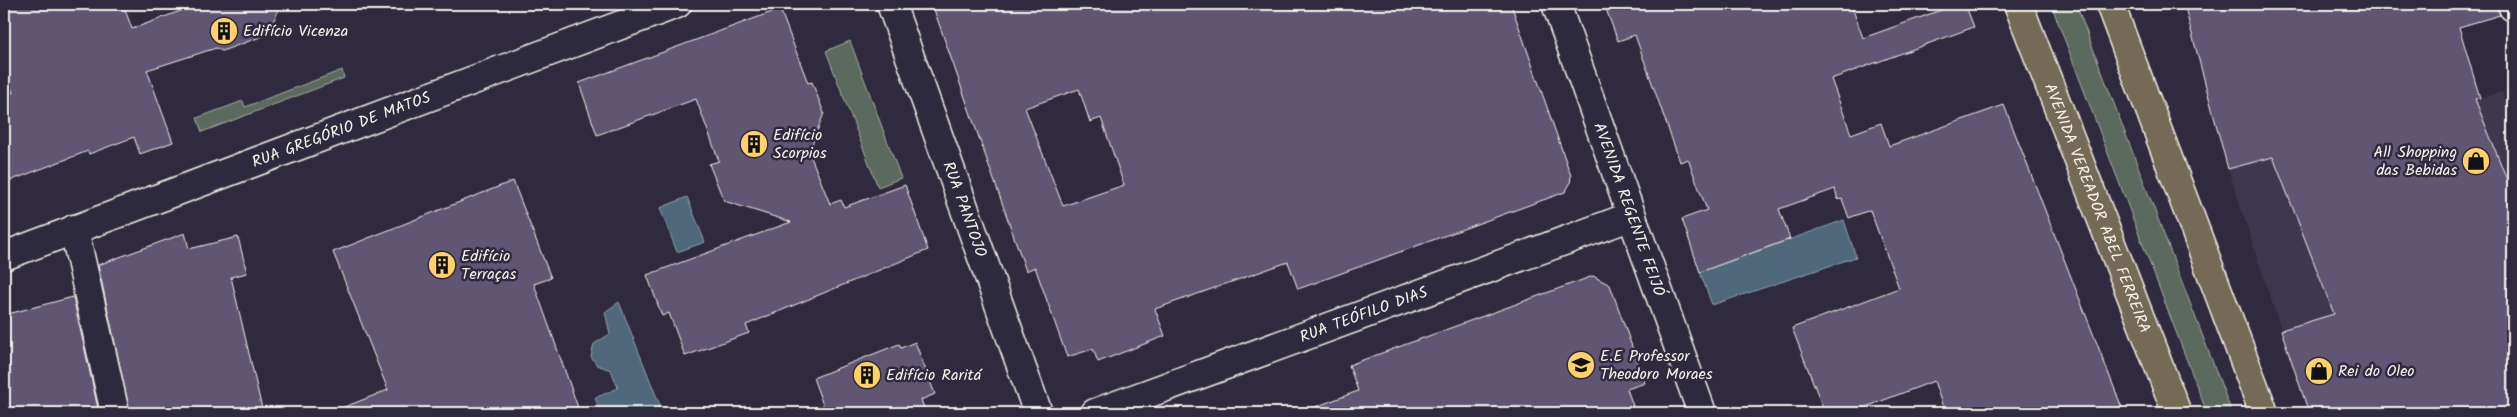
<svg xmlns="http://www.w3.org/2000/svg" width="2517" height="417" viewBox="0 0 2517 417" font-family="Kalam,sans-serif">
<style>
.built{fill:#3e374d}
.green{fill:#5c695e;stroke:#a8ada3}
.water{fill:#50687b;stroke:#929fa7}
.building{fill:#615673;stroke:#f4f1e8;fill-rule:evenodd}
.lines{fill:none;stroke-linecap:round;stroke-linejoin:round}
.minor-casing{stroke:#f4f1e8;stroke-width:31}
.tertiary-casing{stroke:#f4f1e8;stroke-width:31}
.secondary-casing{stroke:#f4f1e8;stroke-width:31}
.primary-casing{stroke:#f4f1e8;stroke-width:31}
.minor{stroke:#2f2a3d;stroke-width:28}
.tertiary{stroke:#2f2a3d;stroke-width:28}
.secondary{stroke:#2f2a3d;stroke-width:28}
.primary{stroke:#756a55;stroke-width:28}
.labels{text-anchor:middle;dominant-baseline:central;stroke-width:5;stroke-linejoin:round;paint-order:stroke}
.poi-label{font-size:16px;fill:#f4f1e8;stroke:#2f2a3d;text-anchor:start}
.street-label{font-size:16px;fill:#f4f1e8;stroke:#2f2a3d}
</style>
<rect width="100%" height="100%" fill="#2f2a3d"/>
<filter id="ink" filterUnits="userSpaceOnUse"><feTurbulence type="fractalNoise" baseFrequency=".02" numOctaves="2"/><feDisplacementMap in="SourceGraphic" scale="10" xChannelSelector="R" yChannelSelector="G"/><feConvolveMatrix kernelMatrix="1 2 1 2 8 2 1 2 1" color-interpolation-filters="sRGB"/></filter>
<g filter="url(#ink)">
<path class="built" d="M2502,92L2513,119V260L2281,330L2228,169Z"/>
<g class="green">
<path d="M2051,4H2076L2232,413H2207Z"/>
<path d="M850,41L901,178L878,187L826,51Z"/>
<path d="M342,70L344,78L202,132L197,118L243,101L245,107Z"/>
</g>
<g class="water">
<path d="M687,197L705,242L677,252L660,208Z"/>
<path d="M1844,220L1856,257L1712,305L1700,272Z"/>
<path d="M619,302L663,413H601L595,398L618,388L611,370L597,365L591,357L594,344L610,334L605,312Z"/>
</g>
<g class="building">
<path d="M4,4H123L132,29L199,4H282L266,35L222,51L216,48L147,70L173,142L140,154L134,137L89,154L88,151L4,183V95L13,93L4,67Z"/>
<path d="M932,4H1511L1571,176L1570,184L1565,192L1298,289L1288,262L1155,309L1165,336L1098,362L1093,349L1067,357L1035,267L1026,271ZM1079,89L1090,122L1101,118L1124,185L1063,206L1025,108Z"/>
<path d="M1604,4H1851L1863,38L1958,4H1965L1974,27L1831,79L1851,134L1881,123L1889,146L2004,105L2124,413H1945L1934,381L1850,413H1825L1792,328L1899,288L1870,210L1849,218L1842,199L1838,200L1835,189L1779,209L1790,239L1700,272L1682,219L1707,210L1688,159L1680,162L1635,35L1618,41Z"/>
<path d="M2184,4H2497L2500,15L2459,27L2480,98L2475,99L2513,195V413H2309L2281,330L2334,314L2273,157L2228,169Z"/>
<path d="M780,9L808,83L812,82L824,113L809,152L830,204L841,200L844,207L905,185L928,250L746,325L749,333L685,356L669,313L662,316L647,275L791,222L724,201L709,164L719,161L696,99L597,135L579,83Z"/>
<path d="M513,181L551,278L534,284L580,413H334V411L388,390L333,252Z"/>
<path d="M185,233L189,249L238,237L247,273L231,277L263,413H130L98,265Z"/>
<path d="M1593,276L1610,285L1645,383L1627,389L1633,406L1614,413H1308L1307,410L1358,391L1349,365Z"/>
<path d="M73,297L99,413H4V315Z"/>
<path d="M915,342L935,394L921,400L926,413H826L813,378L899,344L901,348Z"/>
</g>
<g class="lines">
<defs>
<g id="minor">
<path id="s1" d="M891,4L1038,413"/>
<path d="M74,229L115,413"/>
<path id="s2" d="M4,256L677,4"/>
<path id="s3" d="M1095,413L1632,216"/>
</g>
<path id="tertiary" d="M2512,4L2513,7"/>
<g id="secondary">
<path id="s4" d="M1556,4L1702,413"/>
</g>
<g id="primary">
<path id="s5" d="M2018,4L2177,413"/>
<path d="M2110,4L2264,413"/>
</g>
</defs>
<use href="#minor" class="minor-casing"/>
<use href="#tertiary" class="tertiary-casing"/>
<use href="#secondary" class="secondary-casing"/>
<use href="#primary" class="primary-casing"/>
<use href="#minor" class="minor"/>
<use href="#tertiary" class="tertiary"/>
<use href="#secondary" class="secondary"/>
<use href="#primary" class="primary"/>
</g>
</g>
<defs>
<symbol id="building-disc" viewBox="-11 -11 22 22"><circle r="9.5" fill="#ffd166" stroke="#2f2a3d"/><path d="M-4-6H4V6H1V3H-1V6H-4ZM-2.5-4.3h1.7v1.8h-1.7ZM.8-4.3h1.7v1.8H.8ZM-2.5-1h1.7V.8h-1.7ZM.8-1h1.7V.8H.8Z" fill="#111"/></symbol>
<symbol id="shop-disc" viewBox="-11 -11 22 22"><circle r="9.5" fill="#ffd166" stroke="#2f2a3d"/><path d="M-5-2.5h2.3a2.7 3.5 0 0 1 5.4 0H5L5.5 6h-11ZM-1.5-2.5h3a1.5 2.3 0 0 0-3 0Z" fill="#111"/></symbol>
<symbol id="school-disc" viewBox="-11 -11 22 22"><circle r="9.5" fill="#ffd166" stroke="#2f2a3d"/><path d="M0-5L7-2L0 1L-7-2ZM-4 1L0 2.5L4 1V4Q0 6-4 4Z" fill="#111"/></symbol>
</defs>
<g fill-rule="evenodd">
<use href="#building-disc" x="208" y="15" width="32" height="32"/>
<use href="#building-disc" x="738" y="128" width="32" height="32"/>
<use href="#shop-disc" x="2460" y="145" width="32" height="32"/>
<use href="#building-disc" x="426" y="249" width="32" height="32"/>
<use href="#school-disc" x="1565" y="349" width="32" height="32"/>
<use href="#shop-disc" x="2303" y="355" width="32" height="32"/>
<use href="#building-disc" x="851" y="359" width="32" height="32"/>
</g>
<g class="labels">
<g class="poi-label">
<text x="243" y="31">Edifício Vicenza</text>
<text x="773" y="135">Edifício<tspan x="773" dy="18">Scorpios</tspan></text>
<text x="2457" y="152" text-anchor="end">All Shopping<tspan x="2457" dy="18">das Bebidas</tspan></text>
<text x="461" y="256">Edifício<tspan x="461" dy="18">Terraças</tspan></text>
<text x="1600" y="356">E.E Professor<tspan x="1600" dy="18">Theodoro Moraes</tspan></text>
<text x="2338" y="371">Rei do Oleo</text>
<text x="886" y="375">Edifício Raritá</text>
</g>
<g class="street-label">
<text stroke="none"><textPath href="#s2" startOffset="360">RUA GREGÓRIO DE MATOS</textPath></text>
<text stroke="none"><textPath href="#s5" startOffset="219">AVENIDA VEREADOR ABEL FERREIRA</textPath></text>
<text stroke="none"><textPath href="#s1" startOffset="218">RUA PANTOJO</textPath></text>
<text stroke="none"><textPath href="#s4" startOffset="218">AVENIDA REGENTE FEIJÓ</textPath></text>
<text stroke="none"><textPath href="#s3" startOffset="286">RUA TEÓFILO DIAS</textPath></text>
</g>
</g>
<rect width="2517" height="417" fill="none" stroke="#2f2a3d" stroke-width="20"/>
<rect x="10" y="10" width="2497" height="397" fill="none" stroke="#f4f1e8" stroke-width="2" filter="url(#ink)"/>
</svg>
